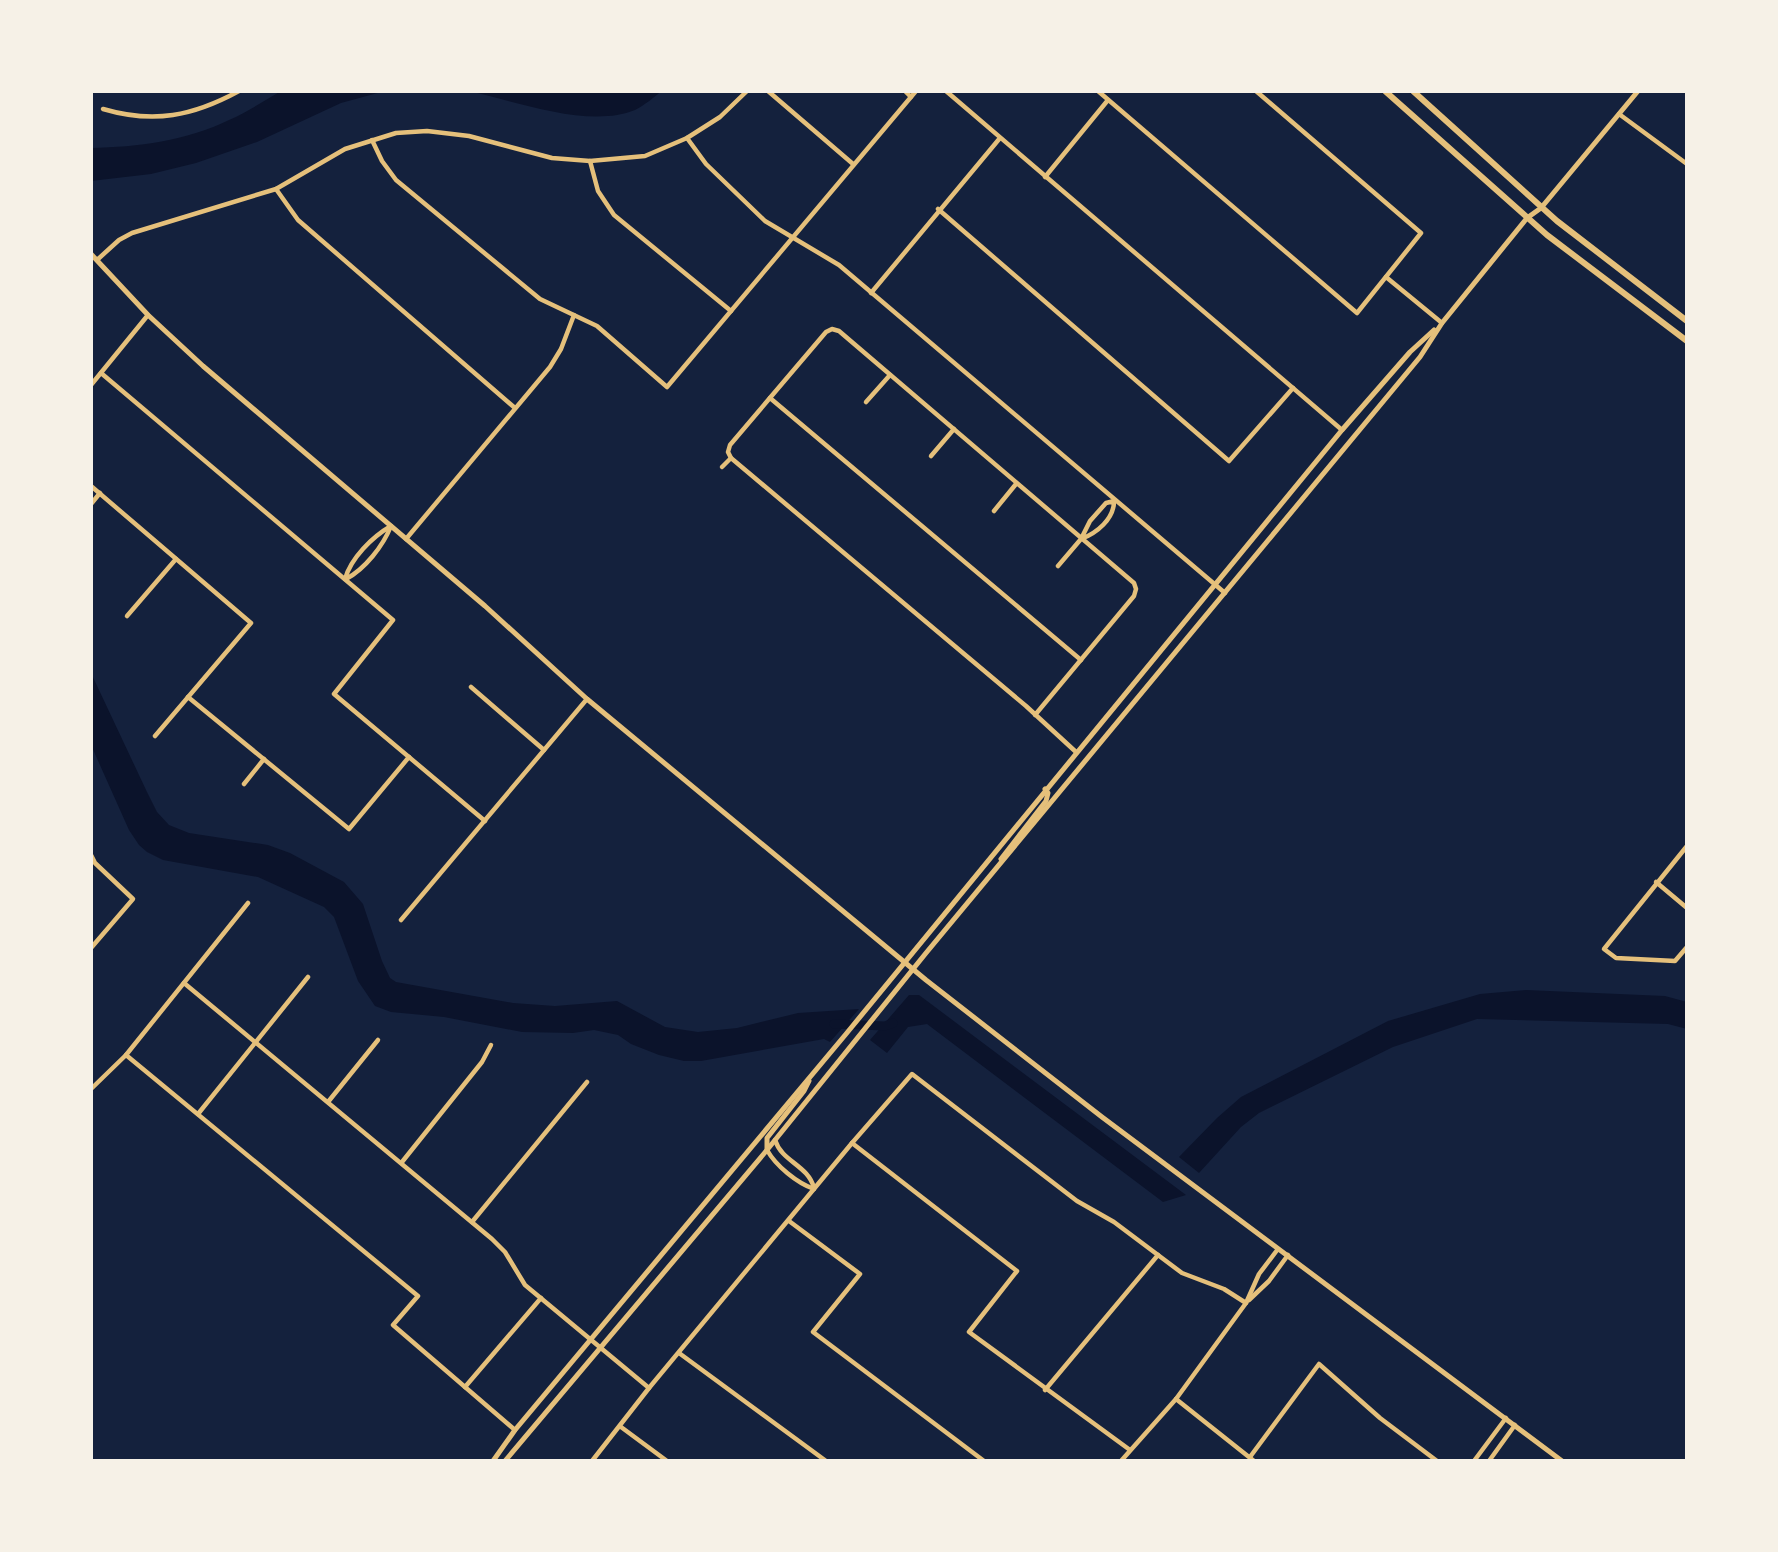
<svg xmlns="http://www.w3.org/2000/svg" width="1778" height="1552" viewBox="0 0 1778 1552" font-family="'PT Serif',serif">
<style>
.water{fill:#0b132b}
.lines{fill:none;stroke-linecap:round;stroke-linejoin:round}
.canal{stroke:#0b132b;stroke-width:9}
.minor{stroke:#e5c07b;stroke-width:4.5}
.tertiary{stroke:#e5c07b;stroke-width:5}
.primary{stroke:#e5c07b;stroke-width:6}
</style>
<rect width="100%" height="100%" fill="#14213d"/>
<g class="water">
<path d="M281,91H385L341,103L257,142L196,163L151,174L91,181V148C138,147 186,141 229,120C247,112 264,101 281,91Z"/>
<path d="M469,91H662C654,97 645,105 635,110C589,129 515,101 469,91Z"/>
<path d="M91,673L147,792L157,812L169,825L189,833L268,845L290,853L344,882L363,904L382,961L390,978L396,982L513,1003L555,1006L617,1001L665,1027L698,1032L737,1028L798,1013L859,1009L830,1042L824,1039L701,1061H684L659,1055L631,1044L618,1035L594,1030L573,1033L522,1032L444,1017L391,1012L375,1006L358,981L334,917L324,907L258,877L163,860L147,852L139,845L129,830L91,745Z"/>
<path d="M1526,990L1665,996L1687,1002V1029L1668,1024L1477,1019L1393,1047L1259,1113L1241,1127L1199,1173L1179,1157L1217,1118L1241,1097L1388,1021L1480,994Z"/>
<path d="M909,995H919L1186,1195L1163,1202L927,1024L908,1027L887,1053L870,1040Z"/>
</g>
<g class="lines">
<path class="canal" d="M834,1024L885,1026L893,1023"/>
<g class="minor">
<path d="M768,91L853,164"/>
<path d="M905,91L911,97"/>
<path d="M946,91L1342,430"/>
<path d="M1098,91L1357,313L1421,233L1256,91"/>
<path d="M103,109C154,124 193,116 239,91"/>
<path d="M1619,114L1687,164"/>
<path d="M687,138L706,164L765,221L839,265L1225,593"/>
<path d="M372,140L382,161L396,180L540,299L597,326L667,387L916,91"/>
<path d="M590,161L598,191L614,215L731,311"/>
<path d="M1045,177L1108,100"/>
<path d="M276,189L298,220L515,408"/>
<path d="M938,209L1229,461L1293,388"/>
<path d="M97,260L119,240L132,233L276,189L345,149L396,133L427,131L469,136L552,158L590,161L645,156L687,138L720,117L747,91"/>
<path d="M1386,277L1442,323"/>
<path d="M871,293L1000,138"/>
<path d="M101,373L393,620L334,694L485,821"/>
<path d="M91,385L148,315"/>
<path d="M770,398L1081,660"/>
<path d="M866,402L890,375"/>
<path d="M931,456L954,429"/>
<path d="M722,467L731,458"/>
<path d="M91,486L251,623L155,736"/>
<path d="M91,504L100,493"/>
<path d="M994,511L1016,484"/>
<path d="M406,539L550,367L561,349L574,315"/>
<path d="M1058,566L1081,539L1090,521L1106,503L1114,501C1114,519 1097,533 1081,539"/>
<path d="M345,579C351,558 372,537 391,526"/>
<path d="M346,579C365,569 383,546 391,526"/>
<path d="M127,616L176,559"/>
<path d="M471,687L544,750"/>
<path d="M188,697L349,829L409,757"/>
<path d="M1035,715L1134,596L1136,589L1134,583L839,331L832,329L826,332L730,445L728,452L731,458L1026,706L1076,752"/>
<path d="M244,784L264,759"/>
<path d="M1687,846L1604,949L1616,958L1675,961L1687,947"/>
<path d="M91,855L95,863L133,899L91,948"/>
<path d="M1656,882L1687,908"/>
<path d="M401,920L587,699"/>
<path d="M184,983L492,1239L505,1252L525,1285L649,1388"/>
<path d="M126,1055L418,1296L393,1325L515,1430"/>
<path d="M91,1089L126,1055L248,903"/>
<path d="M328,1102L378,1040"/>
<path d="M198,1114L308,977"/>
<path d="M775,1140C782,1162 808,1165 814,1188"/>
<path d="M852,1143L1017,1271L969,1332L1130,1450"/>
<path d="M767,1150C776,1166 797,1183 814,1189"/>
<path d="M402,1162L482,1062L491,1045"/>
<path d="M789,1221L860,1274L813,1332L984,1461"/>
<path d="M472,1222L587,1082"/>
<path d="M1249,1300L1269,1281L1288,1255"/>
<path d="M679,1353L826,1461"/>
<path d="M465,1387L541,1298"/>
<path d="M1045,1390L1158,1255"/>
<path d="M1176,1399L1254,1461"/>
<path d="M621,1427L667,1461"/>
<path d="M1250,1457L1319,1364L1380,1418L1437,1461"/>
<path d="M592,1461L649,1388L852,1143L912,1074L1077,1201L1114,1222L1182,1273L1224,1289L1246,1303"/>
<path d="M1121,1461L1176,1399L1246,1303L1259,1274L1278,1249"/>
<path d="M1474,1461L1506,1418"/>
<path d="M1489,1461L1515,1425"/>
</g>
<g class="tertiary">
<path d="M91,254L148,315L203,366L485,606L587,699L926,980L1102,1117L1562,1461"/>
<path d="M1001,859L1046,801L1048,793L1045,789"/>
<path d="M767,1150V1138L804,1091L809,1081"/>
<path d="M493,1461L515,1430L846,1034L1342,430L1410,352L1434,330"/>
<path d="M505,1461L767,1150L926,953L1420,357L1442,323L1527,218L1541,208L1638,91"/>
</g>
<g class="primary">
<path d="M1385,91L1547,235L1687,341"/>
<path d="M1413,91L1557,221L1687,321"/>
</g>
</g>
<rect width="1778" height="1552" fill="none" stroke="#f6f1e7" stroke-width="186"/>
</svg>
